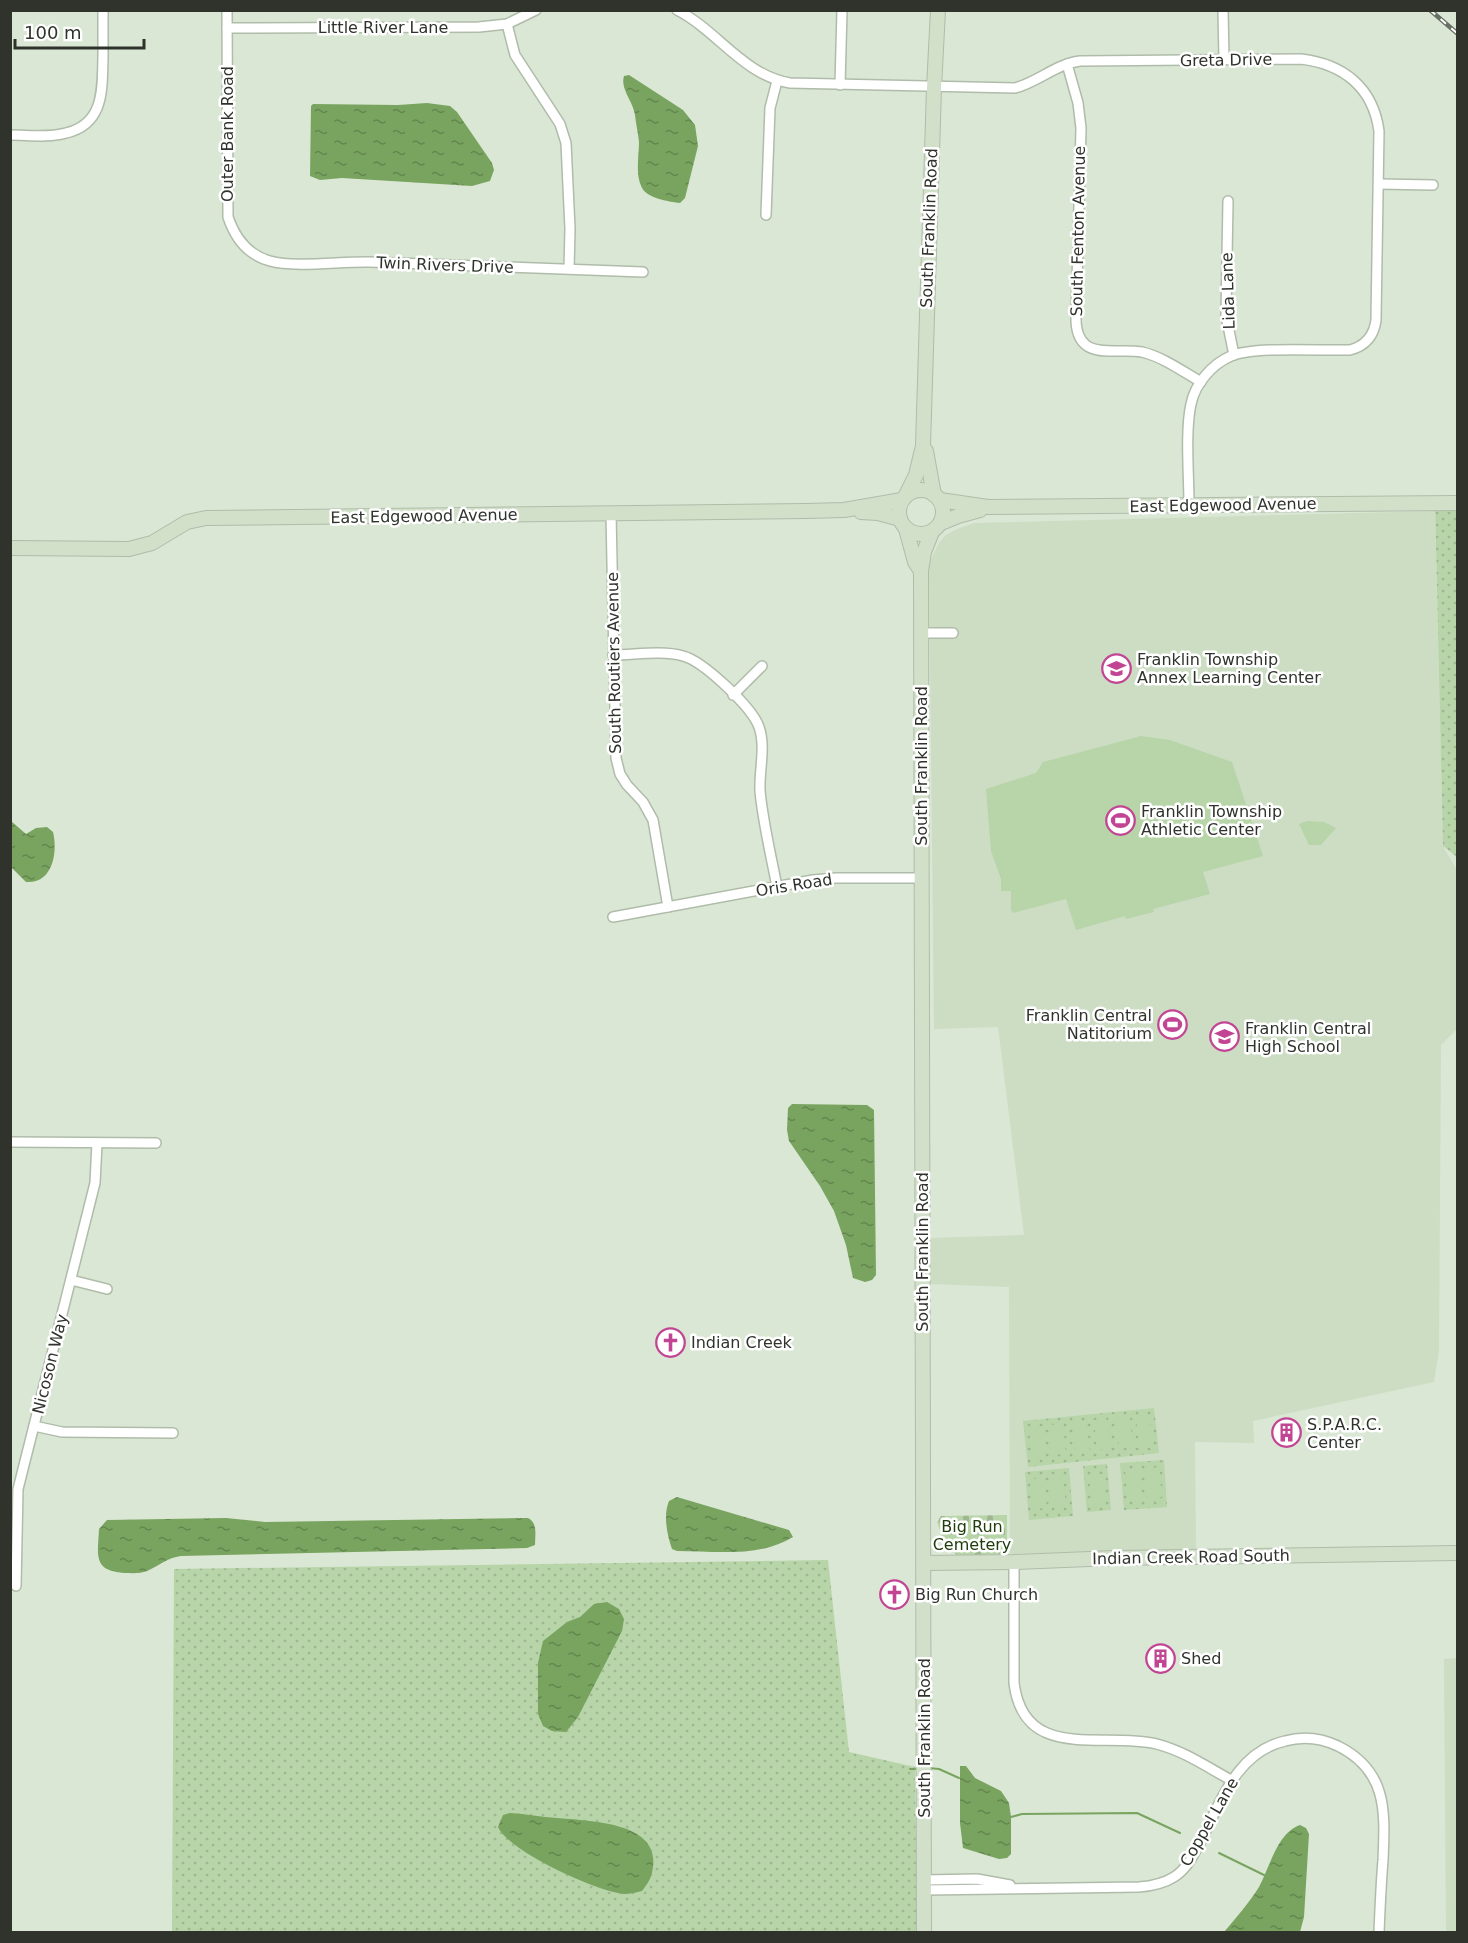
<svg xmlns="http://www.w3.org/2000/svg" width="1468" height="1943" viewBox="0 0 1468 1943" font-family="'DejaVu Sans',sans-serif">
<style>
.built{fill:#ccddc4}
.grass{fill:url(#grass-dots)}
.cemetery{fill:url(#cemetery-stones)}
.garden{fill:#b7d5a8}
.water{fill:url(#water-ripples)}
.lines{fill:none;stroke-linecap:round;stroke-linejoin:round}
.stream{stroke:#78a45f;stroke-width:2}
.street-casing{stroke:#b0bcaa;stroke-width:12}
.secondary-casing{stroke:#b0bcaa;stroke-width:16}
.street{stroke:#fff;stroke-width:9}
.secondary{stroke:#d2e0ca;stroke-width:14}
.rail-casing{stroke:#686f64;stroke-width:4.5}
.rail{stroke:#fff;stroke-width:2;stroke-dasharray:7;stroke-linecap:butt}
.labels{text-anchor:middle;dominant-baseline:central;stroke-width:5;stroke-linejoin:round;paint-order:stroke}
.street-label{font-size:16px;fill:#2f332c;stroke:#fff}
.poi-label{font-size:16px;fill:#2f332c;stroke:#fff;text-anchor:start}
.park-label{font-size:16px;fill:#203d0c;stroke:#fff}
</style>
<defs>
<pattern id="grass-dots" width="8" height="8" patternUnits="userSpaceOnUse" patternTransform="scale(1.5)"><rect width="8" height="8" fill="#b7d5a8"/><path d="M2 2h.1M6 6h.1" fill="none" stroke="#9eb791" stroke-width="1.8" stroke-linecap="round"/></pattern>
<pattern id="cemetery-stones" width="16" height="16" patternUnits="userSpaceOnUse" patternTransform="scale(1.5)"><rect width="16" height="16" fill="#b7d5a8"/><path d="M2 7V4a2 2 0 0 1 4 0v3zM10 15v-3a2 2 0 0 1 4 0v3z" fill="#9eb791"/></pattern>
<pattern id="water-ripples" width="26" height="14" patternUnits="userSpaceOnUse" patternTransform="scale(1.5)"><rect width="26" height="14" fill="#78a45f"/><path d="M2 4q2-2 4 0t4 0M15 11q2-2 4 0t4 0" fill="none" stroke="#63864f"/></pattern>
</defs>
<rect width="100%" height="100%" fill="#dae7d4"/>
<g class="built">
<path d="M1435,511L1443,846L1458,872V1028L1441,1045L1439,1350L1434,1382L1253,1421L1254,1443L1195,1442L1196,1550L1010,1554L1009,1287L931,1284L930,1238L1024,1235L998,1027L934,1029L929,565L932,557L939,543L946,535L957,529L975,523Z"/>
<path d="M1457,1658L1458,1932H1446L1444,1659Z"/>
</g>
<g class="grass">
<path d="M1435,503H1457V857L1443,846Z"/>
<path d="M1154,1408L1159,1453L1028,1467L1023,1421Z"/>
<path d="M1164,1460L1167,1507L1124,1510L1120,1463Z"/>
<path d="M1107,1464L1111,1510L1087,1512L1083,1466Z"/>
<path d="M1069,1468L1073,1516L1029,1520L1025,1472Z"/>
<path d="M828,1560L849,1752L915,1767L917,1932H172L174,1569Z"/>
</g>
<path class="cemetery" d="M1007,1515V1554L958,1556L945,1544L937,1522L941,1516Z"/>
<g class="garden">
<path d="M1141,736L1170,740L1232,762L1263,856L1203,872L1210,894L1153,909L1154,912L1126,919L1125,916L1076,930L1066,899L1013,913L1011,910V891H1001V879L991,851L986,789L1036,773L1043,762Z"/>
<path d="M1307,821L1324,822L1336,828L1321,845H1309L1299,824Z"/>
<path d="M1149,1415L1152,1445L1139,1447L1136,1416Z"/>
<path d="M1130,1417L1133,1447L1119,1449L1116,1418Z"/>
<path d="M1107,1419L1111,1449L1097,1450L1094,1420Z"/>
<path d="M1086,1421L1090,1451L1076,1453L1073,1422Z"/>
<path d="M1063,1424L1066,1454L1052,1455L1049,1425Z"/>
<path d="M1043,1426L1046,1456L1032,1458L1029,1428Z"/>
<path d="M1159,1467L1162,1497L1148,1499L1145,1469Z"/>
<path d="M1139,1469L1142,1500L1128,1501L1125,1471Z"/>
<path d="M1103,1474L1106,1504L1092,1505L1089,1475Z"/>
<path d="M1063,1476L1066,1506L1052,1507L1049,1477Z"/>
<path d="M1044,1478L1047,1508L1033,1509L1030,1479Z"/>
</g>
<g class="water">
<path d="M629,75L683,110L695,125L698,146L685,198L680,203C670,202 647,198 642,188C635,175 639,156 639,142C638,133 636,124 635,115C633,101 620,89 624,76Z"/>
<path d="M427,103L450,106L457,112L492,163L494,170L490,181L472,186L342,178L320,180L310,176L311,106L313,104L398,105Z"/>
<path d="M11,821L26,834L36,828L47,827L53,832C58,852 53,884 26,882L11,867Z"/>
<path d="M792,1104L867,1105L874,1110L876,1275L872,1280L865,1282L853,1278L846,1245L834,1211L820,1186L789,1141L787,1130L788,1108Z"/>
<path d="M677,1497L789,1530L793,1537C759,1558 715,1551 677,1551L672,1549C667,1535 663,1515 669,1501Z"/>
<path d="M226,1518L265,1522L528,1518C538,1523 535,1535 535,1545L527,1548L181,1556C167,1558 160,1565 147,1571C140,1574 131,1573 124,1573C92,1571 98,1554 99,1529L107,1520Z"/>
<path d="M607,1602L619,1609L624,1619L622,1631L578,1717L566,1732L552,1731L543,1726L538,1714V1663L543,1641L567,1622L580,1617L594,1604Z"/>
<path d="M960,1766H966L975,1778L1001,1791L1009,1803L1011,1817V1854L1007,1858L999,1859L963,1848L960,1823Z"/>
<path d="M510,1813C526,1814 541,1817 557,1818C586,1821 659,1821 653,1866C652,1877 649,1882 642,1891C637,1892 630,1894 624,1894C597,1892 508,1851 498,1827L503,1815Z"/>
<path d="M1300,1825L1306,1828L1309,1834L1304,1917L1300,1932H1224C1236,1918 1249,1903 1259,1887C1270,1867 1277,1833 1300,1825Z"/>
</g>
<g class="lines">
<g class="stream">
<path d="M928,1768L939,1769L959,1778"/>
<path d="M910,1769H920"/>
<path d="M1011,1817L1022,1814L1137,1813L1180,1833"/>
<path d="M1219,1853L1264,1875"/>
</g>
<defs>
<g id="street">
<path d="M227,10L228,217C235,238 248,255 270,261C295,268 343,261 370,262C461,265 552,269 643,272"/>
<path d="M677,10C718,31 743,75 790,83L1015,88C1038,82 1056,64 1080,61L1301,59C1343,64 1373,87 1379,131L1376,320C1374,336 1365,346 1350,350C1321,351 1255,346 1231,356C1212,364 1195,384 1191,404C1185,431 1189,476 1189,505"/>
<path d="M1223,10L1224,60"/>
<path d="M507,24L515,55L560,124L566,143L570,229L569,269"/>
<path d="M227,28L479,27L507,24L536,10"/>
<path d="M1067,64L1078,103L1081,128L1076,321C1078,363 1116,347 1142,352C1163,357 1182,371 1201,382"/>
<path d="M840,85L842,10"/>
<path d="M10,135C28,135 49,138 66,133C105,124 102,88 103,57C103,42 103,26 103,10"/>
<path d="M1379,184L1433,185"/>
<path d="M1228,201L1226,316L1234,355"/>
<path d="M766,215L770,108L777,81"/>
<path d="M611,513L616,758L620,774L627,785L643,802L653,820L668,907"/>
<path d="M921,633H953"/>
<path d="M613,655C635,655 661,650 683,656C703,661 752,707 759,727C766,747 759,770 760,791C763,823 771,855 777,887"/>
<path d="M733,695L762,666"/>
<path d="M613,917L813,880L836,878H922"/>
<path d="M10,1142L156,1143"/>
<path d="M71,1280L107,1289"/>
<path d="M34,1426L62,1432L173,1433"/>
<path d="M1014,1562V1683C1024,1763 1103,1731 1157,1744C1184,1751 1207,1767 1231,1780"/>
<path d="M16,1586L18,1489L95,1183L97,1143"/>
<path d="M924,1880L977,1879L1010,1885"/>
<path d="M924,1890L1139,1887C1152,1886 1163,1884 1174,1877C1187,1869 1194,1854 1201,1841C1221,1801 1237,1752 1285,1741C1303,1736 1321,1738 1338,1746C1388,1771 1385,1812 1383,1860C1381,1884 1380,1908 1379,1932"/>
</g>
<g id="secondary">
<path d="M926,451L934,495"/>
<circle cx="921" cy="512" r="22"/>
<path d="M905,497L916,475L923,446L934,88L938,10"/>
<path d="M940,500L988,507L1458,503"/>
<path d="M861,512L878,513L900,519"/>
<path d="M941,523L958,516L980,510"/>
<path d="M906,529L915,562L921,571"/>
<path d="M10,548L129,549L152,543L187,522L206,518L806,511L844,510L902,500"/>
<path d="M924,1563L1014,1562L1114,1558L1458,1553"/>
<path d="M924,1932L921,571L924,552L932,532"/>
</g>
</defs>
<use href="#street" class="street-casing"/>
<use href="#secondary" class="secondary-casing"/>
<use href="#street" class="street"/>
<use href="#secondary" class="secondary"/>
<defs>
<path id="rail" d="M1430,10L1458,34"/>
</defs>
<use href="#rail" class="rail-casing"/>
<use href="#rail" class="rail"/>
</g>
<defs>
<symbol id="school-ring" viewBox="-11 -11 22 22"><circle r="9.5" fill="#fff" stroke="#c24594" stroke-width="1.5"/><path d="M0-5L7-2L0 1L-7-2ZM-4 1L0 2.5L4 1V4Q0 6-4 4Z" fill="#c24594"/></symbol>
<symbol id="stadium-ring" viewBox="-11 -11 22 22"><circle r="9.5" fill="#fff" stroke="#c24594" stroke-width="1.5"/><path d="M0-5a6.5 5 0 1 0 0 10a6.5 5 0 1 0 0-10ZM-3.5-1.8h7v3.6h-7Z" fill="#c24594"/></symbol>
<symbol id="church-ring" viewBox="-11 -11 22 22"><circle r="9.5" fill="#fff" stroke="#c24594" stroke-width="1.5"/><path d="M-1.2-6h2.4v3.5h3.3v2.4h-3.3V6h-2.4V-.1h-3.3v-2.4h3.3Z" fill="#c24594"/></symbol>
<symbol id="building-ring" viewBox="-11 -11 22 22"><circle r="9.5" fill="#fff" stroke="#c24594" stroke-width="1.5"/><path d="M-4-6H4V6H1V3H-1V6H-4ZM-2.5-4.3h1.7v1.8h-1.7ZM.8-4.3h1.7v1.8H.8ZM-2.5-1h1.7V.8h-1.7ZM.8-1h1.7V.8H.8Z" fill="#c24594"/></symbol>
</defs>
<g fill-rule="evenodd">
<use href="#school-ring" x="1100" y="652" width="33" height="33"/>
<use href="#stadium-ring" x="1104" y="804" width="33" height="33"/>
<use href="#stadium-ring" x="1156" y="1008" width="33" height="33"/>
<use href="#school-ring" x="1208" y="1020" width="33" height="33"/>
<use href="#church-ring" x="654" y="1326" width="33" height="33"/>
<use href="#building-ring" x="1270" y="1416" width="33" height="33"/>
<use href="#church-ring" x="878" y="1578" width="33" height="33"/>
<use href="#building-ring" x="1144" y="1642" width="33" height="33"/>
</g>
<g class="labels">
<g class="street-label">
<text x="383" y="27">Little River Lane</text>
<text transform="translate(1226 60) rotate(-1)">Greta Drive</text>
<text transform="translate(227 134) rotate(-90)">Outer Bank Road</text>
<text transform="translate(929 228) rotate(-88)">South Franklin Road</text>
<text transform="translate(1078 231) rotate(-89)">South Fenton Avenue</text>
<text transform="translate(445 265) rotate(2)">Twin Rivers Drive</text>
<text transform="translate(1228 291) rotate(-92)">Lida Lane</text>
<text transform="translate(1223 505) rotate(-1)">East Edgewood Avenue</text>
<text transform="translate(424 516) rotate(-1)">East Edgewood Avenue</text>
<text transform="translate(614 663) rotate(-91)">South Routiers Avenue</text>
<text transform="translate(921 766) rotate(-90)">South Franklin Road</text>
<text transform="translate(794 885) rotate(-9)">Oris Road</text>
<text transform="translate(922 1252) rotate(-90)">South Franklin Road</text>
<text transform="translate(50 1364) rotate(-76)">Nicoson Way</text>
<text transform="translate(1191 1557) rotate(-1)">Indian Creek Road South</text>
<text transform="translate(924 1738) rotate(-90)">South Franklin Road</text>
<text transform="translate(1209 1822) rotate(-60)">Coppel Lane</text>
</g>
<g class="poi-label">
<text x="1137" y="659">Franklin Township<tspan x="1137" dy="18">Annex Learning Center</tspan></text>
<text x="1141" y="811">Franklin Township<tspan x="1141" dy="18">Athletic Center</tspan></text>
<text x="1152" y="1015" text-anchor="end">Franklin Central<tspan x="1152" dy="18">Natitorium</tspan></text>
<text x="1245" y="1028">Franklin Central<tspan x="1245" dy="18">High School</tspan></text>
<text x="691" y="1342">Indian Creek</text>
<text x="1307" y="1424">S.P.A.R.C.<tspan x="1307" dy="18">Center</tspan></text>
<text x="915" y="1594">Big Run Church</text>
<text x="1181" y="1658">Shed</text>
</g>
<g class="park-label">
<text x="972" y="1526">Big Run<tspan x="972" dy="18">Cemetery</tspan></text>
</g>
</g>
<rect width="1468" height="1943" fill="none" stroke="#2f332c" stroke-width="24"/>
<path d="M15 39v9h129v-9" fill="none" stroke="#2f332c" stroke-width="3"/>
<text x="24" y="39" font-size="18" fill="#2f332c" stroke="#ffffff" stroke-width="4.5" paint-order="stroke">100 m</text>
</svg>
